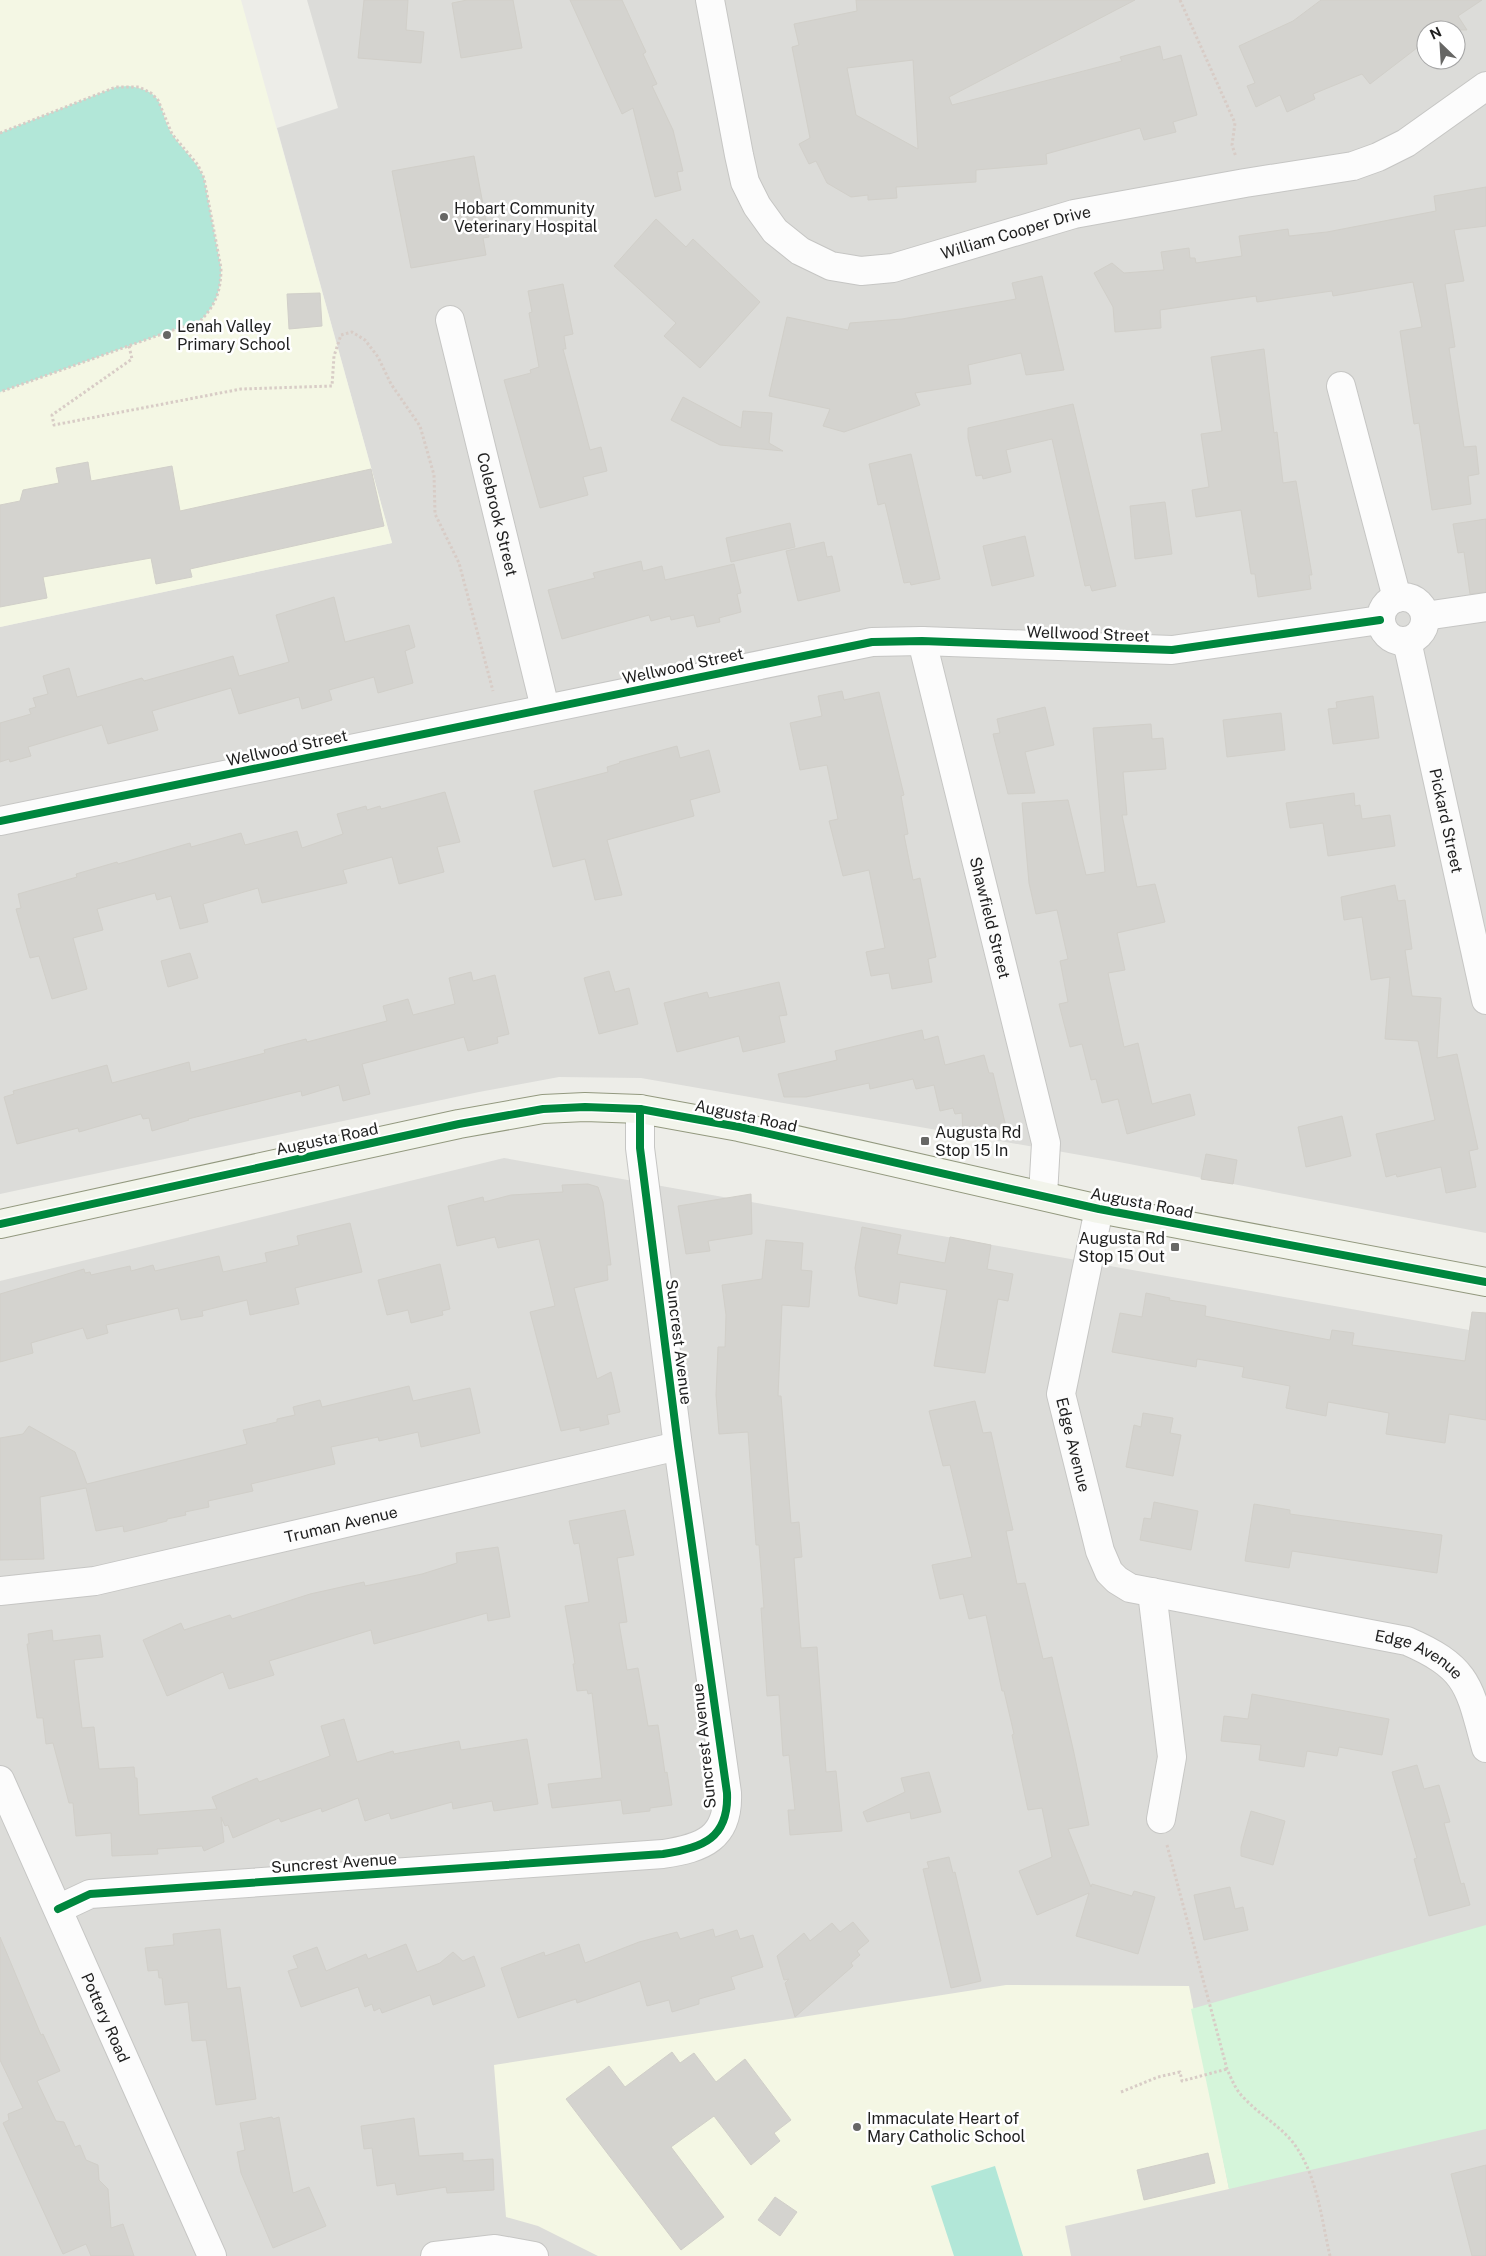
<svg xmlns="http://www.w3.org/2000/svg" width="1486" height="2256" viewBox="0 0 1486 2256" font-family="'Public Sans',sans-serif">
<style>
.residential{fill:#dcdcd9;fill-rule:evenodd}
.education{fill:#f4f7e4}
.park{fill:#d5f5da}
.pitch{fill:#b2e7d8}
.building{fill:#d4d3cf;stroke:#d1cfc9;fill-rule:evenodd}
.lines{fill:none;stroke-linecap:round;stroke-linejoin:round}
.minor-casing{stroke:#c6c6c4;stroke-width:30}
.secondary-casing{stroke:#93997f;stroke-width:30}
.path{stroke:#d8ccc6;stroke-width:3;stroke-dasharray:2.5 2.5;stroke-linecap:butt}
.minor{stroke:#fcfcfc;stroke-width:28}
.secondary{stroke:#f2f4eb;stroke-width:28}
.cycleway-casing{stroke:#fff;stroke-width:11}
.cycleway{stroke:#00873e;stroke-width:8}
.poi-dot{fill:#676765;stroke:#fff;stroke-width:2}
.labels{text-anchor:middle;dominant-baseline:central;stroke-width:5;stroke-linejoin:round;paint-order:stroke}
.poi-label{font-size:16px;fill:#1f1f1f;stroke:#fff;text-anchor:start}
.street-label{font-size:16px;fill:#1f1f1f;stroke:#fff}
</style>
<rect width="100%" height="100%" fill="#edede8"/>
<g class="residential">
<path d="M307,0H1486V1233L1114,1161L641,1078L559,1077L479,1092L0,1194V627L392,543L277,128L338,108ZM1426,30H1456V60H1426Z"/>
<path d="M504,1158L1486,1333V2256H0V1281Z"/>
</g>
<g class="education">
<path d="M0,0H241L392,543L0,627Z"/>
<path d="M1006,1985L1189,1986L1229,2189L1065,2226L1071,2256H598L538,2226L506,2217L494,2065Z"/>
</g>
<path class="park" d="M1486,1925V2129L1229,2189L1191,2009Z"/>
<g class="pitch">
<path d="M128,86C170,92 156,111 174,137C184,151 197,162 204,178L221,268C221,290 216,305 201,320L0,392V133L116,87Z"/>
<path d="M995,2166L1023,2256H954L931,2186Z"/>
</g>
<g class="building">
<path d="M364,0H408L406,30L424,32L421,63L358,58Z"/>
<path d="M467,0H513L522,48L461,58L452,3Z"/>
<path d="M570,0H622L646,52L643,54L657,84L652,86L673,130L683,171L677,172L681,190L655,197L633,108L622,114Z"/>
<path d="M856,0H1135L949,97L952,105L1122,61L1120,57L1160,46L1163,60L1181,55L1197,115L1173,122L1176,132L1144,140L1140,128L1046,154L1047,164L976,170V182L896,187L897,198L868,200V195L851,197L827,183L816,161L809,164L799,144L810,138L792,47L799,45L794,24L857,11ZM913,60L918,149L856,115L847,68Z"/>
<path d="M1321,0H1482L1458,16L1467,30H1426V41L1370,84L1362,74L1313,94L1315,99L1287,112L1280,95L1256,107L1247,86L1255,83L1239,46L1293,21Z"/>
<path d="M474,156L489,237L483,238L486,255L411,268L392,171Z"/>
<path d="M1486,187V226L1454,230L1464,281L1445,284L1455,347L1449,348L1464,447L1476,446L1479,474L1468,476L1471,504L1432,510L1419,423L1414,424L1400,331L1422,327L1413,282L1333,296L1332,291L1257,302L1256,296L1160,310L1161,328L1115,332L1113,307L1094,273L1112,263L1124,273L1164,270L1161,252L1189,248L1190,258H1195L1196,263L1242,256L1239,236L1288,229L1289,236L1327,232L1436,211L1434,196Z"/>
<path d="M656,219L686,247L693,239L760,302L700,368L664,336L676,323L614,266Z"/>
<path d="M1042,276L1064,370L1026,375L1021,353L968,365L971,384L915,393L920,405L844,432L823,426L830,409L769,396L787,317L848,330L850,323L902,319L1016,299L1012,283Z"/>
<path d="M563,284L573,334L564,336L566,349H563L590,450L601,447L607,471L583,477L588,495L540,508L504,380L531,373L530,370L539,367L529,313L532,312L528,291Z"/>
<path d="M320,293L322,326L289,329L287,294Z"/>
<path d="M1264,349L1274,433L1277,432L1283,483L1296,481L1312,575H1309L1311,589L1258,597L1255,574H1251L1241,510L1196,517L1192,490L1209,487L1201,434L1222,431L1211,357Z"/>
<path d="M683,397L741,428L743,411L772,413L769,443L783,451L720,445L671,420Z"/>
<path d="M1073,404L1116,586L1092,591L1090,585L1085,586L1052,439L1006,450L1011,472L983,479L982,475L976,476L968,438V428Z"/>
<path d="M911,454L940,579L911,585L910,582L904,583L885,503L878,505L869,464Z"/>
<path d="M88,462L91,481L172,466L180,511L371,469L384,526L190,569L192,577L156,584L151,558L43,577L47,598L0,607V505L20,501L23,490L59,483L56,468Z"/>
<path d="M1165,502L1172,554L1135,559L1130,506Z"/>
<path d="M1486,519V592L1470,594L1464,552L1458,553L1453,524Z"/>
<path d="M790,523L795,547L731,562L726,538Z"/>
<path d="M1025,536L1034,576L992,586L983,546Z"/>
<path d="M824,542L827,557L832,556L840,591L798,601L786,551Z"/>
<path d="M641,561L643,571L662,566L665,580L734,564L741,593L737,594L741,612L719,618L720,622L697,627L694,615L671,620L670,616L651,621L649,615L562,639L548,590L595,578L593,573Z"/>
<path d="M334,597L345,642L409,625L415,647L405,651L413,683L378,693L374,677L329,690L332,700L302,709L299,697L239,714L231,688L152,711L158,730L108,744L102,725L28,747L31,756L10,762L9,759L0,762V723L31,714L29,709L36,707L33,698L48,694L43,676L69,668L77,697L142,678L144,681L233,656L239,676L289,662L276,615Z"/>
<path d="M842,691L844,700L879,692L904,795L901,796L908,834L904,835L913,880L920,878L936,957L928,959L932,982L892,989L889,973L871,976L866,952L885,948L869,870L843,876L829,821L838,819L827,765L800,770L790,723L822,716L818,696Z"/>
<path d="M1373,696L1379,738L1333,744L1328,709L1337,708L1336,702Z"/>
<path d="M1045,707L1054,745L1025,752L1035,793L1008,794L993,734L1000,733L997,719Z"/>
<path d="M1281,713L1285,750L1227,757L1223,720Z"/>
<path d="M1151,724L1152,739L1163,738L1166,769L1123,772L1127,815H1122L1137,887L1155,884L1165,922L1117,933L1125,970L1108,973L1124,1047L1138,1043L1152,1104L1190,1094L1195,1115L1127,1134L1118,1099L1102,1103L1096,1079L1091,1080L1082,1044L1070,1047L1059,1004L1068,1002L1060,961L1068,959L1057,910L1036,914L1029,883L1022,803L1068,800L1086,875L1105,872L1093,728Z"/>
<path d="M677,746L680,758L709,750L720,792L690,800L694,816L607,840L622,895L595,900L585,859L553,867L534,791L608,772L607,767L620,763L619,762Z"/>
<path d="M445,792L460,842L437,847L444,872L399,884L392,857L343,870L347,883L262,903L258,888L203,904L208,922L180,929L171,896L157,900L155,893L97,909L103,930L73,938L87,989L52,999L39,956L30,958L16,909L21,908L18,894L77,877L76,874L117,862L118,864L190,843L191,847L241,833L245,845L297,831L302,848L343,834L337,814L366,806L367,810L380,806L381,809Z"/>
<path d="M1354,793L1355,806L1360,805L1362,819L1390,815L1395,846L1328,856L1323,823L1290,828L1286,803Z"/>
<path d="M1395,885L1398,901L1405,900L1412,949L1405,950L1412,996L1441,998L1437,1058L1457,1054L1478,1149L1469,1151L1476,1187L1446,1193L1441,1167L1397,1177L1396,1174L1386,1177L1376,1134L1435,1120L1418,1041L1385,1039L1390,977L1371,980L1362,917L1344,920L1341,897Z"/>
<path d="M190,953L198,978L168,987L161,961Z"/>
<path d="M609,971L615,992L629,988L638,1024L599,1034L584,978Z"/>
<path d="M471,972L473,981L495,975L509,1034L497,1037L498,1043L468,1051L464,1037L362,1064L370,1094L343,1101L339,1085L302,1096L301,1091L188,1119L189,1120L152,1131L149,1118L143,1119L141,1114L79,1132L78,1128L17,1144L4,1097L14,1094L13,1091L107,1065L112,1083L189,1062L191,1072L265,1053L264,1050L306,1039L307,1042L387,1021L383,1006L408,999L413,1015L455,1004L449,978Z"/>
<path d="M779,982L787,1015L779,1016L785,1042L743,1052L739,1036L677,1052L664,1003L707,992L709,998Z"/>
<path d="M922,1030L924,1040L938,1036L945,1065L984,1055L989,1073H993L1007,1131L990,1135L963,1134L962,1113L955,1114L953,1108L940,1111L934,1085L916,1089L913,1079L870,1089L869,1083L806,1097H784L778,1074L837,1060L835,1051Z"/>
<path d="M1342,1116L1351,1156L1306,1167L1298,1127Z"/>
<path d="M1206,1154L1237,1160L1233,1184L1201,1179Z"/>
<path d="M588,1184L598,1187L603,1202L611,1265H607L608,1280L574,1288L597,1379L611,1372L620,1412L607,1415L609,1424L580,1431V1427L561,1431L530,1312L555,1306L539,1239L498,1248L495,1237L457,1246L448,1206L483,1197L484,1202L511,1195L563,1192L562,1185Z"/>
<path d="M751,1194L752,1234L708,1241L710,1251L686,1254L678,1206Z"/>
<path d="M350,1223L362,1272L295,1288L299,1304L250,1315L247,1300L202,1311L203,1316L181,1320L178,1308L106,1325L108,1333L87,1339L83,1328L31,1343L33,1353L0,1362V1294L84,1269L85,1273L90,1272L91,1275L130,1266L131,1271L153,1265L155,1271L219,1256L223,1272L267,1262L265,1253L299,1245L297,1236Z"/>
<path d="M862,1227L901,1235L897,1254L945,1263L950,1237L991,1245L987,1269L1013,1274L1008,1301L998,1299L985,1373L934,1366L947,1290L900,1282L897,1304L859,1296L855,1268Z"/>
<path d="M766,1240L803,1243L801,1270L812,1271L809,1307L782,1305L778,1396H781L791,1523L799,1522L802,1557L794,1558L801,1648L817,1647L826,1772L836,1771L842,1831L790,1835L788,1810H795L789,1755L783,1756L779,1695L767,1696L761,1608H764L759,1545H756L748,1432L719,1434L716,1395L718,1347H725L726,1315L722,1285L762,1279Z"/>
<path d="M440,1264L450,1309L442,1311L443,1315L411,1323L408,1310L387,1315L378,1280Z"/>
<path d="M1146,1293L1170,1298L1169,1300L1206,1306L1205,1316L1330,1340L1332,1330L1354,1333L1352,1345L1465,1361L1472,1312L1486,1313V1420L1449,1414L1445,1443L1386,1434L1389,1413L1328,1402L1326,1416L1286,1408L1290,1386L1242,1377L1244,1367L1197,1359L1196,1367L1112,1352L1120,1313L1142,1317Z"/>
<path d="M409,1386L413,1401L470,1388L480,1433L421,1447L418,1432L379,1441L378,1437L331,1447L335,1464L251,1484L253,1491L208,1501L209,1507L185,1512L186,1515L167,1519V1521L124,1532L123,1526L96,1531L86,1488L40,1497L44,1559L0,1560V1438L23,1434L29,1426L75,1452L87,1484L247,1444L243,1430L277,1422V1419L295,1415L293,1407L320,1400L322,1407Z"/>
<path d="M975,1401L983,1433L991,1432L1013,1530L1006,1531L1017,1584L1025,1583L1043,1659L1052,1657L1074,1753L1089,1825L1068,1829L1091,1887L1092,1884L1132,1896L1134,1891L1155,1897L1138,1954L1076,1936L1089,1893L1037,1915L1019,1871L1052,1857L1042,1808L1028,1810L1012,1735L1014,1734L1004,1691H1002L986,1615L969,1619L963,1594L940,1599L932,1565L972,1557L950,1465L943,1466L929,1411Z"/>
<path d="M1143,1413L1173,1418L1170,1433L1181,1435L1173,1476L1126,1467L1134,1425L1141,1427Z"/>
<path d="M1154,1502L1198,1511L1191,1550L1140,1540L1144,1518L1151,1519Z"/>
<path d="M1254,1504L1290,1510V1514L1442,1535L1437,1573L1292,1551L1289,1568L1245,1561Z"/>
<path d="M625,1510L634,1555L617,1558L627,1622L619,1623L627,1670L638,1668L648,1726L658,1725L665,1773L667,1772L672,1805L650,1808V1811L623,1814L621,1800L552,1808L548,1784L602,1778L592,1693L588,1694L587,1690L577,1691L573,1664H575L565,1606L589,1602L579,1543L574,1544L569,1521Z"/>
<path d="M498,1547L510,1617L488,1621L487,1613L374,1644L371,1630L269,1661L274,1675L229,1689L223,1672L167,1696L143,1640L181,1623L184,1630L230,1615L232,1619L310,1594L364,1582L365,1586L422,1574L457,1563L456,1553Z"/>
<path d="M52,1630L53,1641L100,1635L103,1657L74,1660L82,1728L94,1727L99,1769L134,1767L135,1778H137L139,1815L217,1809L212,1797L257,1778L259,1782L330,1756L321,1726L344,1719L357,1762L393,1751L394,1754L459,1741L461,1750L527,1739L538,1804L494,1811L492,1801L453,1809L452,1802L391,1819L389,1813L365,1821L358,1798L322,1812L321,1808L281,1822L279,1818L233,1838L228,1825L225,1826L221,1817L224,1842L204,1851L202,1846L157,1849L158,1854L112,1856L111,1833L76,1836L73,1803H69L53,1743L46,1744L43,1718H37L27,1644H29L28,1634Z"/>
<path d="M1252,1694L1389,1719L1382,1755L1339,1747L1337,1756L1307,1751L1304,1767L1259,1760L1261,1745L1221,1741L1224,1716L1248,1719Z"/>
<path d="M1417,1765L1424,1789L1439,1785L1450,1822L1444,1823L1461,1884L1464,1883L1470,1905L1429,1916L1414,1859L1417,1858L1392,1772Z"/>
<path d="M929,1772L941,1812L911,1819L910,1812L867,1822L863,1812L905,1792L901,1778Z"/>
<path d="M1251,1811L1285,1821L1273,1865L1241,1856V1847Z"/>
<path d="M949,1857L953,1873L955,1872L981,1981L951,1988L923,1869L929,1868L927,1862Z"/>
<path d="M1230,1887L1235,1909L1243,1907L1248,1930L1204,1940L1194,1895Z"/>
<path d="M853,1922L869,1941L857,1951L860,1955L851,1963L853,1966L795,2017L785,1983L789,1979L784,1980L777,1956L804,1933L810,1941L832,1923L840,1932Z"/>
<path d="M220,1929L227,1989L240,1987L256,2099L216,2105L206,2040L192,2041L188,2002L165,2005L162,1978H159L158,1970L148,1971L145,1948L174,1945L173,1934Z"/>
<path d="M713,1929L715,1937L737,1930L740,1939L753,1935L763,1967L731,1977L735,1989L699,1999V2004L672,2012L669,2000L647,2006L640,1981L577,2003L576,1999L518,2018L501,1968L544,1952L545,1956L579,1944L585,1963L639,1942L677,1932L680,1939Z"/>
<path d="M0,1937L41,2035L43,2034L60,2071L37,2081L56,2121L64,2122L75,2147L80,2145L86,2160L98,2165L99,2180L108,2189L111,2228L123,2224L134,2256H91L86,2244L63,2254L3,2123L9,2120L8,2114L23,2108L0,2060Z"/>
<path d="M406,1944L417,1972L440,1963L453,1952L463,1961L474,1956L485,1986L433,2005L430,1995L382,2013L380,2008L374,2011L372,2004L365,2007L358,1987L301,2007L288,1971L298,1968L293,1956L317,1947L326,1971L366,1954L368,1959Z"/>
<path d="M672,2052L680,2063L694,2053L716,2082L745,2059L791,2120L774,2133L780,2141L751,2165L714,2116L671,2147L724,2217L681,2250L566,2099L609,2066L625,2087Z"/>
<path d="M272,2117L273,2119L279,2117L293,2193L309,2187L326,2226L273,2248L241,2173L237,2152L245,2150L240,2123Z"/>
<path d="M414,2118L419,2156L463,2153V2161L493,2159L494,2190L447,2193L446,2187L397,2195L395,2183L377,2186L372,2148L364,2149L361,2126Z"/>
<path d="M1208,2153L1215,2183L1144,2200L1137,2170Z"/>
<path d="M1486,2165V2256H1472L1451,2174Z"/>
<path d="M775,2197L797,2212L780,2236L758,2220Z"/>
</g>
<g class="lines">
<defs>
<g id="minor">
<path id="s1" d="M710,0L739,155L745,182L757,206L775,231L800,251L831,266L861,271L893,268L1074,214L1245,183L1353,166L1378,157L1406,143L1486,86"/>
<path id="s2" d="M450,320L545,708"/>
<path d="M1341,386L1397,598"/>
<circle cx="1403" cy="619" r="22"/>
<path d="M1425,616L1486,607"/>
<path id="s3" d="M922,641L1046,1143L1043,1195"/>
<path id="s4" d="M1407,641L1486,1000"/>
<path d="M0,821L872,642L922,641L1172,650L1380,620"/>
<path id="s5" d="M1099,1209L1061,1394L1100,1551L1109,1572L1117,1580L1130,1588L1407,1641C1469,1668 1469,1686 1486,1748"/>
<path id="s6" d="M0,1591L95,1581L678,1446"/>
<path d="M1152,1592L1172,1757L1161,1819"/>
<path id="s7" d="M0,1780L212,2256"/>
<path d="M58,1909L90,1894L663,1854C703,1848 729,1838 727,1793L678,1446L640,1148V1109"/>
<path d="M435,2256L495,2249L534,2256"/>
</g>
<path id="secondary" d="M0,1224L459,1124L543,1109L585,1107L640,1109L739,1127L1099,1209L1486,1282"/>
</defs>
<use href="#minor" class="minor-casing"/>
<use href="#secondary" class="secondary-casing"/>
<g class="path">
<path d="M1180,0L1235,123L1232,145L1236,157"/>
<path d="M0,133L116,87H139L151,93L158,100L172,134L198,165L204,178L221,268C221,290 216,305 201,320L0,392"/>
<path d="M129,346L132,359L52,415L54,425L241,389L332,386L334,356L341,335L352,332L365,340L378,357L391,384L420,426L434,475L435,514L459,563L493,691"/>
<path d="M1167,1845L1227,2069C1232,2080 1236,2091 1245,2099C1259,2114 1277,2124 1291,2140C1317,2172 1321,2217 1330,2256"/>
<path d="M1121,2092L1158,2077L1180,2072L1182,2081L1227,2069"/>
</g>
<use href="#minor" class="minor"/>
<use href="#secondary" class="secondary"/>
<defs>
<g id="cycleway">
<path d="M0,821L872,642L922,641L1172,650L1380,620"/>
<path d="M0,1224L459,1124L543,1109L585,1107L640,1109L739,1127L1099,1209L1486,1282"/>
<path d="M58,1909L90,1894L663,1854C703,1848 729,1838 727,1793L678,1446L640,1148V1109"/>
</g>
</defs>
<use href="#cycleway" class="cycleway-casing"/>
<use href="#cycleway" class="cycleway"/>
</g>
<g class="poi-dot">
<circle cx="444" cy="217" r="5"/>
<circle cx="167" cy="335" r="5"/>
<rect x="920" y="1136" width="10" height="10" rx="2.5"/>
<rect x="1170" y="1242" width="10" height="10" rx="2.5"/>
<circle cx="857" cy="2127" r="5"/>
</g>
<g class="labels">
<g class="poi-label">
<text x="454" y="208">Hobart Community<tspan x="454" dy="18">Veterinary Hospital</tspan></text>
<text x="177" y="326">Lenah Valley<tspan x="177" dy="18">Primary School</tspan></text>
<text x="935" y="1132">Augusta Rd<tspan x="935" dy="18">Stop 15 In</tspan></text>
<text x="1165" y="1238" text-anchor="end">Augusta Rd<tspan x="1165" dy="18">Stop 15 Out</tspan></text>
<text x="867" y="2118">Immaculate Heart of<tspan x="867" dy="18">Mary Catholic School</tspan></text>
</g>
<g class="street-label">
<text stroke="none"><textPath href="#s1" startOffset="500">William Cooper Drive</textPath></text>
<text stroke="none"><textPath href="#s2" startOffset="200">Colebrook Street</textPath></text>
<text transform="translate(1088 634) rotate(2)">Wellwood Street</text>
<text transform="translate(683 666) rotate(-12)">Wellwood Street</text>
<text transform="translate(287 748) rotate(-12)">Wellwood Street</text>
<text stroke="none"><textPath href="#s4" startOffset="184">Pickard Street</textPath></text>
<text stroke="none"><textPath href="#s3" startOffset="285">Shawfield Street</textPath></text>
<text transform="translate(746 1116) rotate(12)">Augusta Road</text>
<text transform="translate(327 1139) rotate(-12)">Augusta Road</text>
<text transform="translate(1142 1203) rotate(11)">Augusta Road</text>
<text transform="translate(679 1342) rotate(83)">Suncrest Avenue</text>
<text stroke="none"><textPath href="#s5" startOffset="241">Edge Avenue</textPath></text>
<text stroke="none"><textPath href="#s6" startOffset="348">Truman Avenue</textPath></text>
<text stroke="none"><textPath href="#s5" startOffset="698">Edge Avenue</textPath></text>
<text transform="translate(704 1746) rotate(-96)">Suncrest Avenue</text>
<text transform="translate(334 1863) rotate(-4)">Suncrest Avenue</text>
<text stroke="none"><textPath href="#s7" startOffset="260">Pottery Road</textPath></text>
</g>
</g>
<g transform="translate(1441 45) rotate(335)"><circle r="24" fill="#ffffff" stroke="#a5a5a5"/>
<path d="M0-4L9 19L0 12L-9 19Z" fill="#676765"/>
<text y="-8" font-size="14" font-weight="bold" text-anchor="middle" fill="#1f1f1f">N</text>
</g>
</svg>
